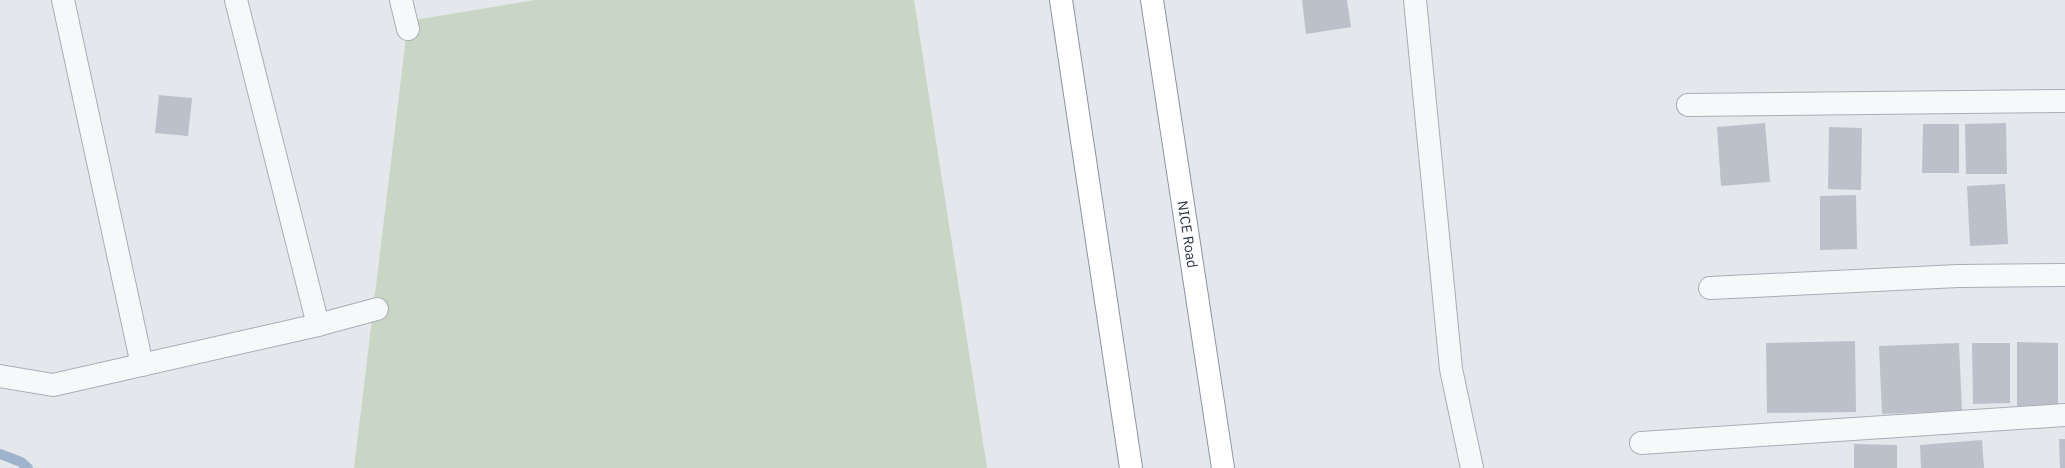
<svg xmlns="http://www.w3.org/2000/svg" width="2065" height="468" viewBox="0 0 2065 468" font-family="'IBM Plex Sans',sans-serif">
<style>
.green{fill:#c9d6c5}
.lines{fill:none;stroke-linecap:round;stroke-linejoin:round}
.stream{stroke:#9fb4cc;stroke-width:10}
.building{fill:#bbc0ca}
.minor-casing{stroke:#a9aeb7;stroke-width:24}
.highway-casing{stroke:#8b94a3;stroke-width:24}
.minor{stroke:#f7f8fa;stroke-width:22}
.highway{stroke:#fff;stroke-width:22}
.labels{text-anchor:middle;dominant-baseline:central;stroke-width:3;stroke-linejoin:round;paint-order:stroke}
.street-label{font-size:14px;fill:#2b3445;stroke:#f4f6f9}
</style>
<rect width="100%" height="100%" fill="#e4e7ec"/>
<path class="green" d="M535,0H914L987,468H354L408,21Z"/>
<g class="lines">
<path class="stream" d="M0,454L21,462L28,468"/>
</g>
<g class="building">
<path d="M1302,0H1347L1351,27L1306,34Z"/>
<path d="M159,95L192,98L188,136L155,133Z"/>
<path d="M1765,123L1770,182L1721,186L1717,127Z"/>
<path d="M2006,123L2007,174H1966L1965,124Z"/>
<path d="M1923,124H1959V173H1922Z"/>
<path d="M1829,127L1862,128L1861,190L1828,189Z"/>
<path d="M2005,184L2008,244L1970,246L1967,186Z"/>
<path d="M1856,195L1857,249L1820,250V196Z"/>
<path d="M1855,341L1856,412L1767,413L1766,343Z"/>
<path d="M2017,342L2058,343V406H2017Z"/>
<path d="M1959,343L1962,411L1882,414L1879,346Z"/>
<path d="M1972,343H2010V403L1973,404Z"/>
<path d="M2059,439H2065V468H2060Z"/>
<path d="M1982,440L1984,468H1921L1920,445Z"/>
<path d="M1854,444L1897,445V468H1854Z"/>
</g>
<g class="lines">
<defs>
<g id="minor">
<path d="M63,0L142,365"/>
<path d="M401,0L408,29"/>
<path d="M1415,0L1451,369L1472,468"/>
<path d="M1688,105L2065,101"/>
<path d="M1710,288L1958,276L2065,275"/>
<path d="M318,325L377,309"/>
<path d="M0,376L53,385L318,325L236,0"/>
<path d="M1641,443L2065,415"/>
</g>
<g id="highway">
<path d="M1061,0L1131,468"/>
<path id="s1" d="M1152,0L1223,468"/>
</g>
</defs>
<use href="#minor" class="minor-casing"/>
<use href="#highway" class="highway-casing"/>
<use href="#minor" class="minor"/>
<use href="#highway" class="highway"/>
</g>
<g class="labels">
<g class="street-label">
<text stroke="none"><textPath href="#s1" startOffset="237">NICE Road</textPath></text>
</g>
</g>
</svg>
